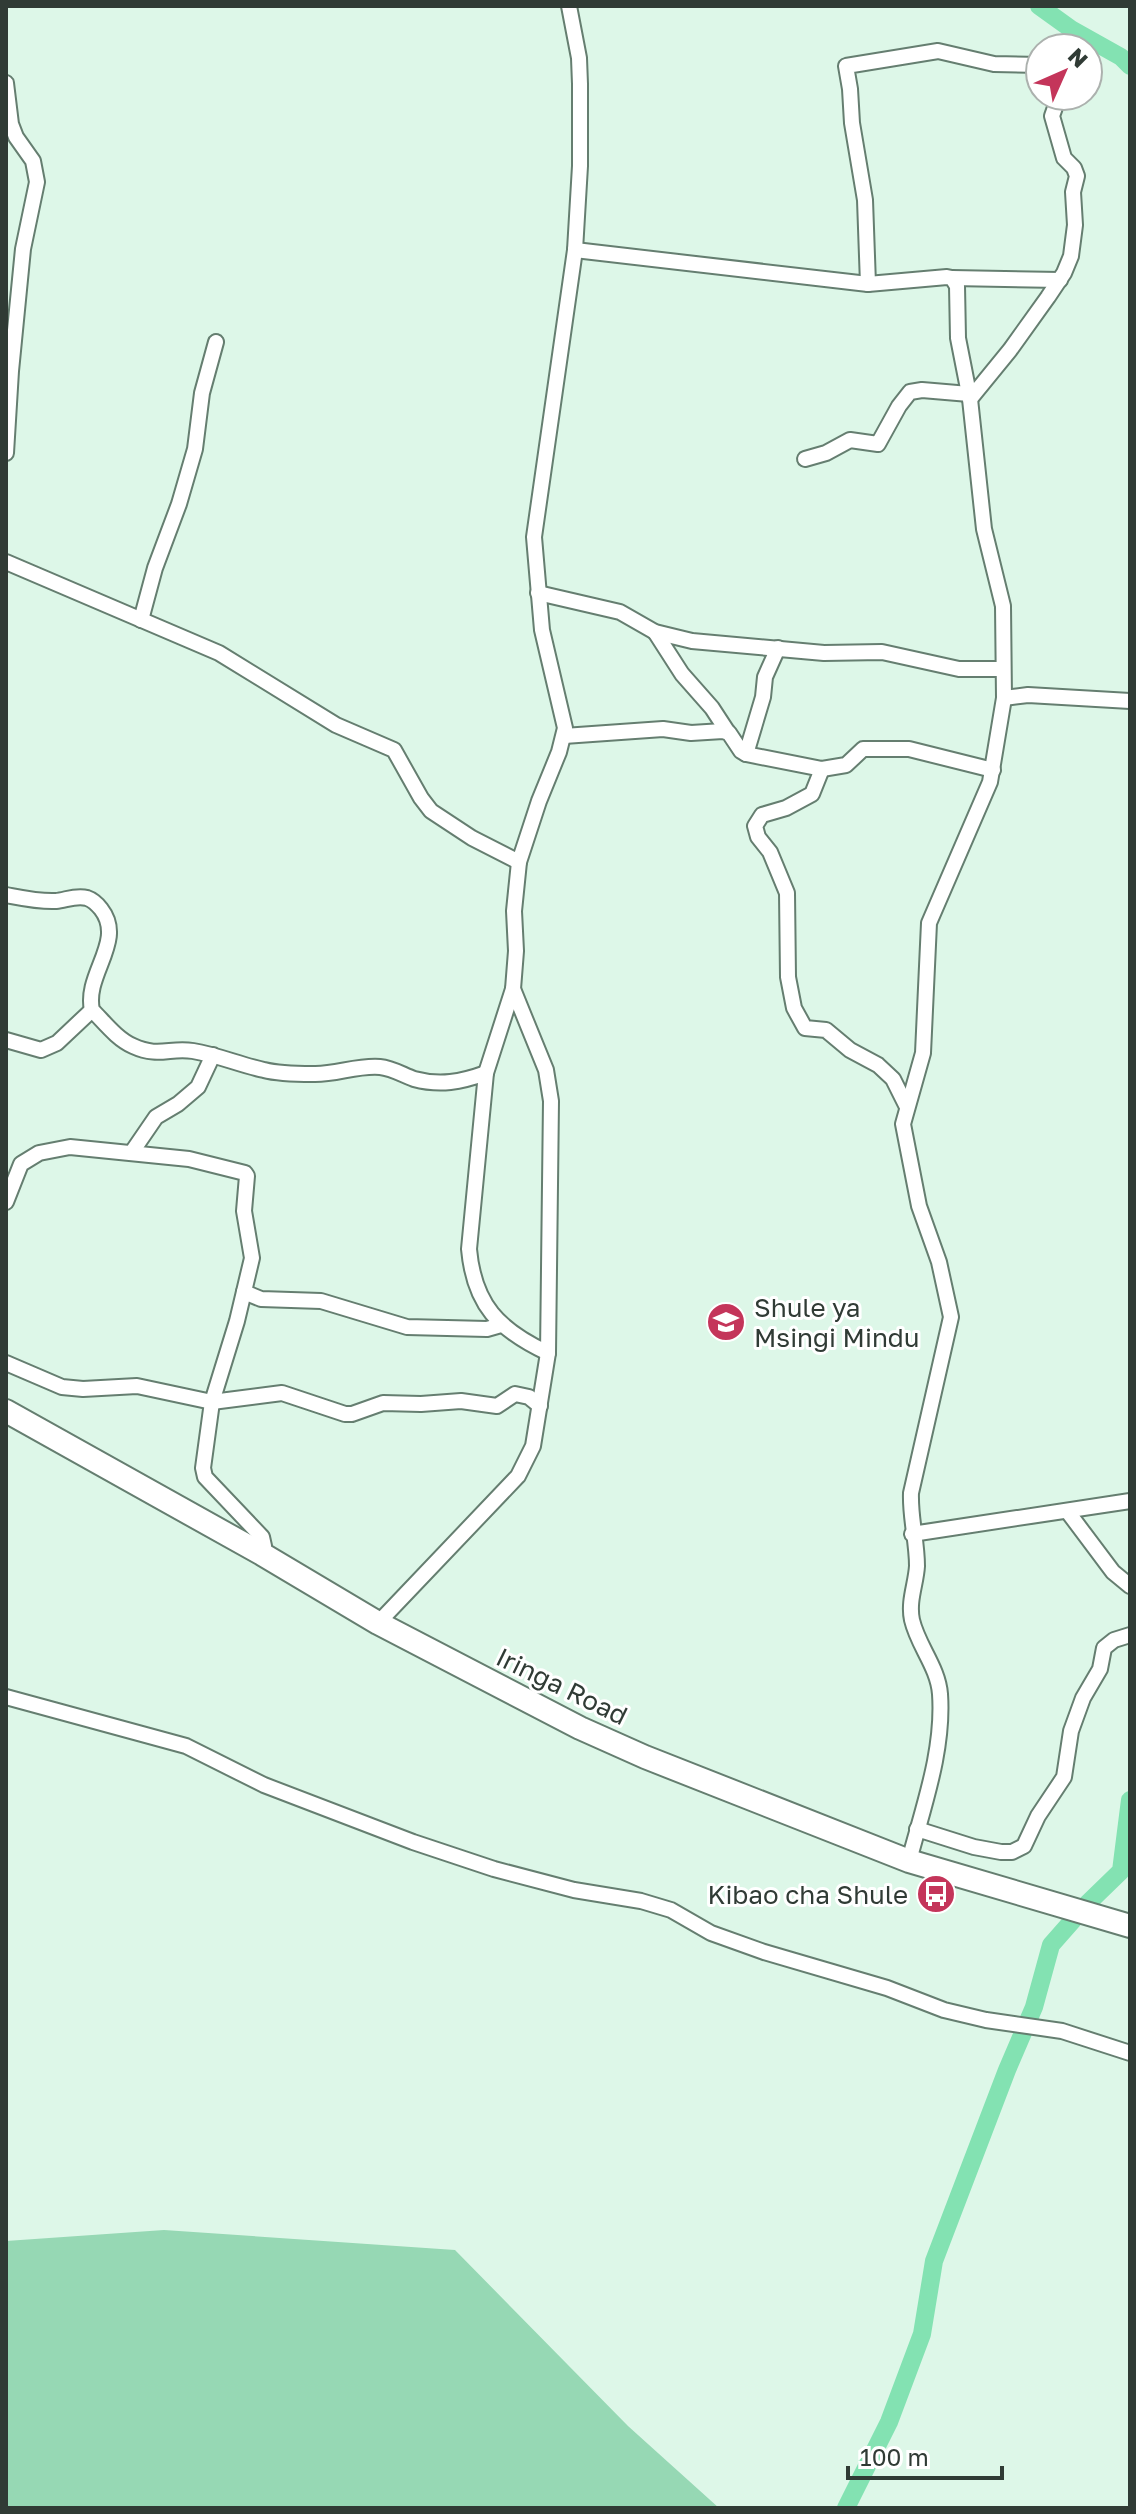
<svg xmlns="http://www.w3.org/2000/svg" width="1136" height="2514" viewBox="0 0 1136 2514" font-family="'Golos Text',sans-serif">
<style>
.green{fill:#96d8b4}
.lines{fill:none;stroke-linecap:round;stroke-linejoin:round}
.river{stroke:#83e2b2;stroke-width:18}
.minor-casing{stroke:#657e70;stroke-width:18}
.highway-casing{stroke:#657e70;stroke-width:26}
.minor{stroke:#fff;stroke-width:14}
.highway{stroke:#fff;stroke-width:22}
.labels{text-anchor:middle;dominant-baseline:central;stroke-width:6;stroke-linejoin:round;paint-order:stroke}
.poi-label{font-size:26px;fill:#303b35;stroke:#fff;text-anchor:start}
.street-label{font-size:26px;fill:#303b35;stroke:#fff}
</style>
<rect width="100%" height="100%" fill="#ddf7e8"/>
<path class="green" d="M164,2230L455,2250L628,2426L719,2508H6V2241Z"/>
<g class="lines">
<g class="river">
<path d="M1039,6L1071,29L1121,57L1130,66"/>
<path d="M1087,1904L1121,1871L1130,1800"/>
<path d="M846,2508L889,2422L922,2334L934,2261L1007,2070L1034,2007L1051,1945L1073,1920"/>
</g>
<defs>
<g id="minor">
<path d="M6,83L11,124L16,137L33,161L37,182L23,249L11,371L6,453"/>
<path d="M575,250L868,284L947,277L952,278L957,286L958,338L970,399L984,529L1003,606L1004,698L990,782L929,923L923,1053L903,1124L919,1206L939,1262L951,1317L911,1493C910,1518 917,1541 917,1566C916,1584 908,1601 912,1620C918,1646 938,1667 940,1694C944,1751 923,1807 909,1861"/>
<path d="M952,278L1060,280"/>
<path d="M868,284L865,200L852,123L850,89L846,66L938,51L994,64L1040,65"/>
<path d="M970,399L1010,350L1048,297L1064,273L1071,256L1075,225L1073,192L1077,176L1074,168L1064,158L1052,116L1059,96"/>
<path d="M805,459L826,453L850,440L878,444L899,406L910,392L922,390L969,394"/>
<path d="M6,562L219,653L336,725L394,750L421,798L431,811L472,838L519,862"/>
<path d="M538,593L620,612L655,632L692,641L824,653L882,652L959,669H1002"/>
<path d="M141,620L155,568L179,504L195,449L202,393L216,342"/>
<path d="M655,632L682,674L712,708L727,731"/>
<path d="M1004,698L1028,695L1130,701"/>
<path d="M564,736L663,729L691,733L723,731L729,733L741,751L746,754L822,769L846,765L863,749H909L993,770"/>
<path d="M746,754L763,697L765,677L778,648"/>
<path d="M822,769L812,794L786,808L762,815L755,826L758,837L770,852L787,893L788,977L794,1008L805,1028L826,1030L850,1050L878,1065L893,1079L906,1105"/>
<path d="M6,895C22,898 40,902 56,901C66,900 76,895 87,898C93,900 97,904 101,909C126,941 84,974 92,1010C105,1023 117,1039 133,1046C159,1058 170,1047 193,1051C218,1055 240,1065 264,1070C279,1074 297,1074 313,1074C335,1075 357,1065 380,1067C392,1068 403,1075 414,1079C440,1086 461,1082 486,1073"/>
<path d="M6,1040L41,1050L57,1043L92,1010"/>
<path d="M132,1152L156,1117L178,1104L198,1087L213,1055"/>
<path d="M6,1202L21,1164L39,1153L70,1147L189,1159L245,1173L247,1176L244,1211L252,1258L237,1321L212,1402L203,1468L205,1477L262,1537L264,1546L262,1554"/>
<path d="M244,1292L261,1299L321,1301L407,1327L487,1329L501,1325"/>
<path d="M548,1353C499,1330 474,1305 469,1249L486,1073L513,989L516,951L514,911L519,862L539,801L559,752L565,728L542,630L534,537L575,250L580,166V84L579,58L569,6"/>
<path d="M6,1363L62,1387L83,1389L137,1386L212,1402L282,1393L345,1414H352L383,1403L421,1404L461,1401L497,1406L515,1394L529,1397L540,1406"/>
<path d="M1068,1512L1113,1572L1130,1586"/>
<path d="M912,1534L1130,1501"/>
<path d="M378,1623L518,1476L533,1446L548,1353L551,1101L546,1070L513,989"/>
<path d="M6,1697L186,1746L264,1785L413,1842L494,1869L574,1890L641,1901L671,1910L711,1933L764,1952L887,1988L944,2010L986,2020L1062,2031L1130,2053"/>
<path d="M917,1829L974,1847L1001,1852H1012L1024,1846L1038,1816L1064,1777L1071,1731L1083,1698L1100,1669L1104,1648L1114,1640L1130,1635"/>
</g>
<path id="highway" d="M6,1411L262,1554L378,1623L580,1728L645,1757L909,1861L1130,1926"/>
</defs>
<use href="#minor" class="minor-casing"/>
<use href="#highway" class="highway-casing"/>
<use href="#minor" class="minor"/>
<use href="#highway" class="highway"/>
</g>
<defs>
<symbol id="school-disc" viewBox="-11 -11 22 22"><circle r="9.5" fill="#c4355a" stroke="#fff"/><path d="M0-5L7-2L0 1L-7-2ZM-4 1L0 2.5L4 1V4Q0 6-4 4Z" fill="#fff"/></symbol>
<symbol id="bus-disc" viewBox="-11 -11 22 22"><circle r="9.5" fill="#c4355a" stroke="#fff"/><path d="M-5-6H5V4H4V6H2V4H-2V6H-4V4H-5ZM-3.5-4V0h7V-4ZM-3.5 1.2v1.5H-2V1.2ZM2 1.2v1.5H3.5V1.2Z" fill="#fff"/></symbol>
</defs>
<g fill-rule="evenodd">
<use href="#school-disc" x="704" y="1300" width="44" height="44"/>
<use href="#bus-disc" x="914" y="1872" width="44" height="44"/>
</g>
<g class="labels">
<g class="poi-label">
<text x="754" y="1307">Shule ya<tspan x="754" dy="30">Msingi Mindu</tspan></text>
<text x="908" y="1894" text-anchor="end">Kibao cha Shule</text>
</g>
<g class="street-label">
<text transform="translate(562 1686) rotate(26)">Iringa Road</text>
</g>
</g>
<rect width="1136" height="2514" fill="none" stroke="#303b35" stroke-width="16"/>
<g transform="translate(1064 72) rotate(45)"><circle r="38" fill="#ffffff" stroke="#acb1ae" stroke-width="2"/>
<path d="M0-6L14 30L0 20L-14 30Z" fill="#c4355a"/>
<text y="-12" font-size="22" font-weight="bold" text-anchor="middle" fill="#303b35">N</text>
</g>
<path d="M848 2466v12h154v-12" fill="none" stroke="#303b35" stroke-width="4"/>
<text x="860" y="2466" font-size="24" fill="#303b35" stroke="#ffffff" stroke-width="6" paint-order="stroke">100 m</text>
</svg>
